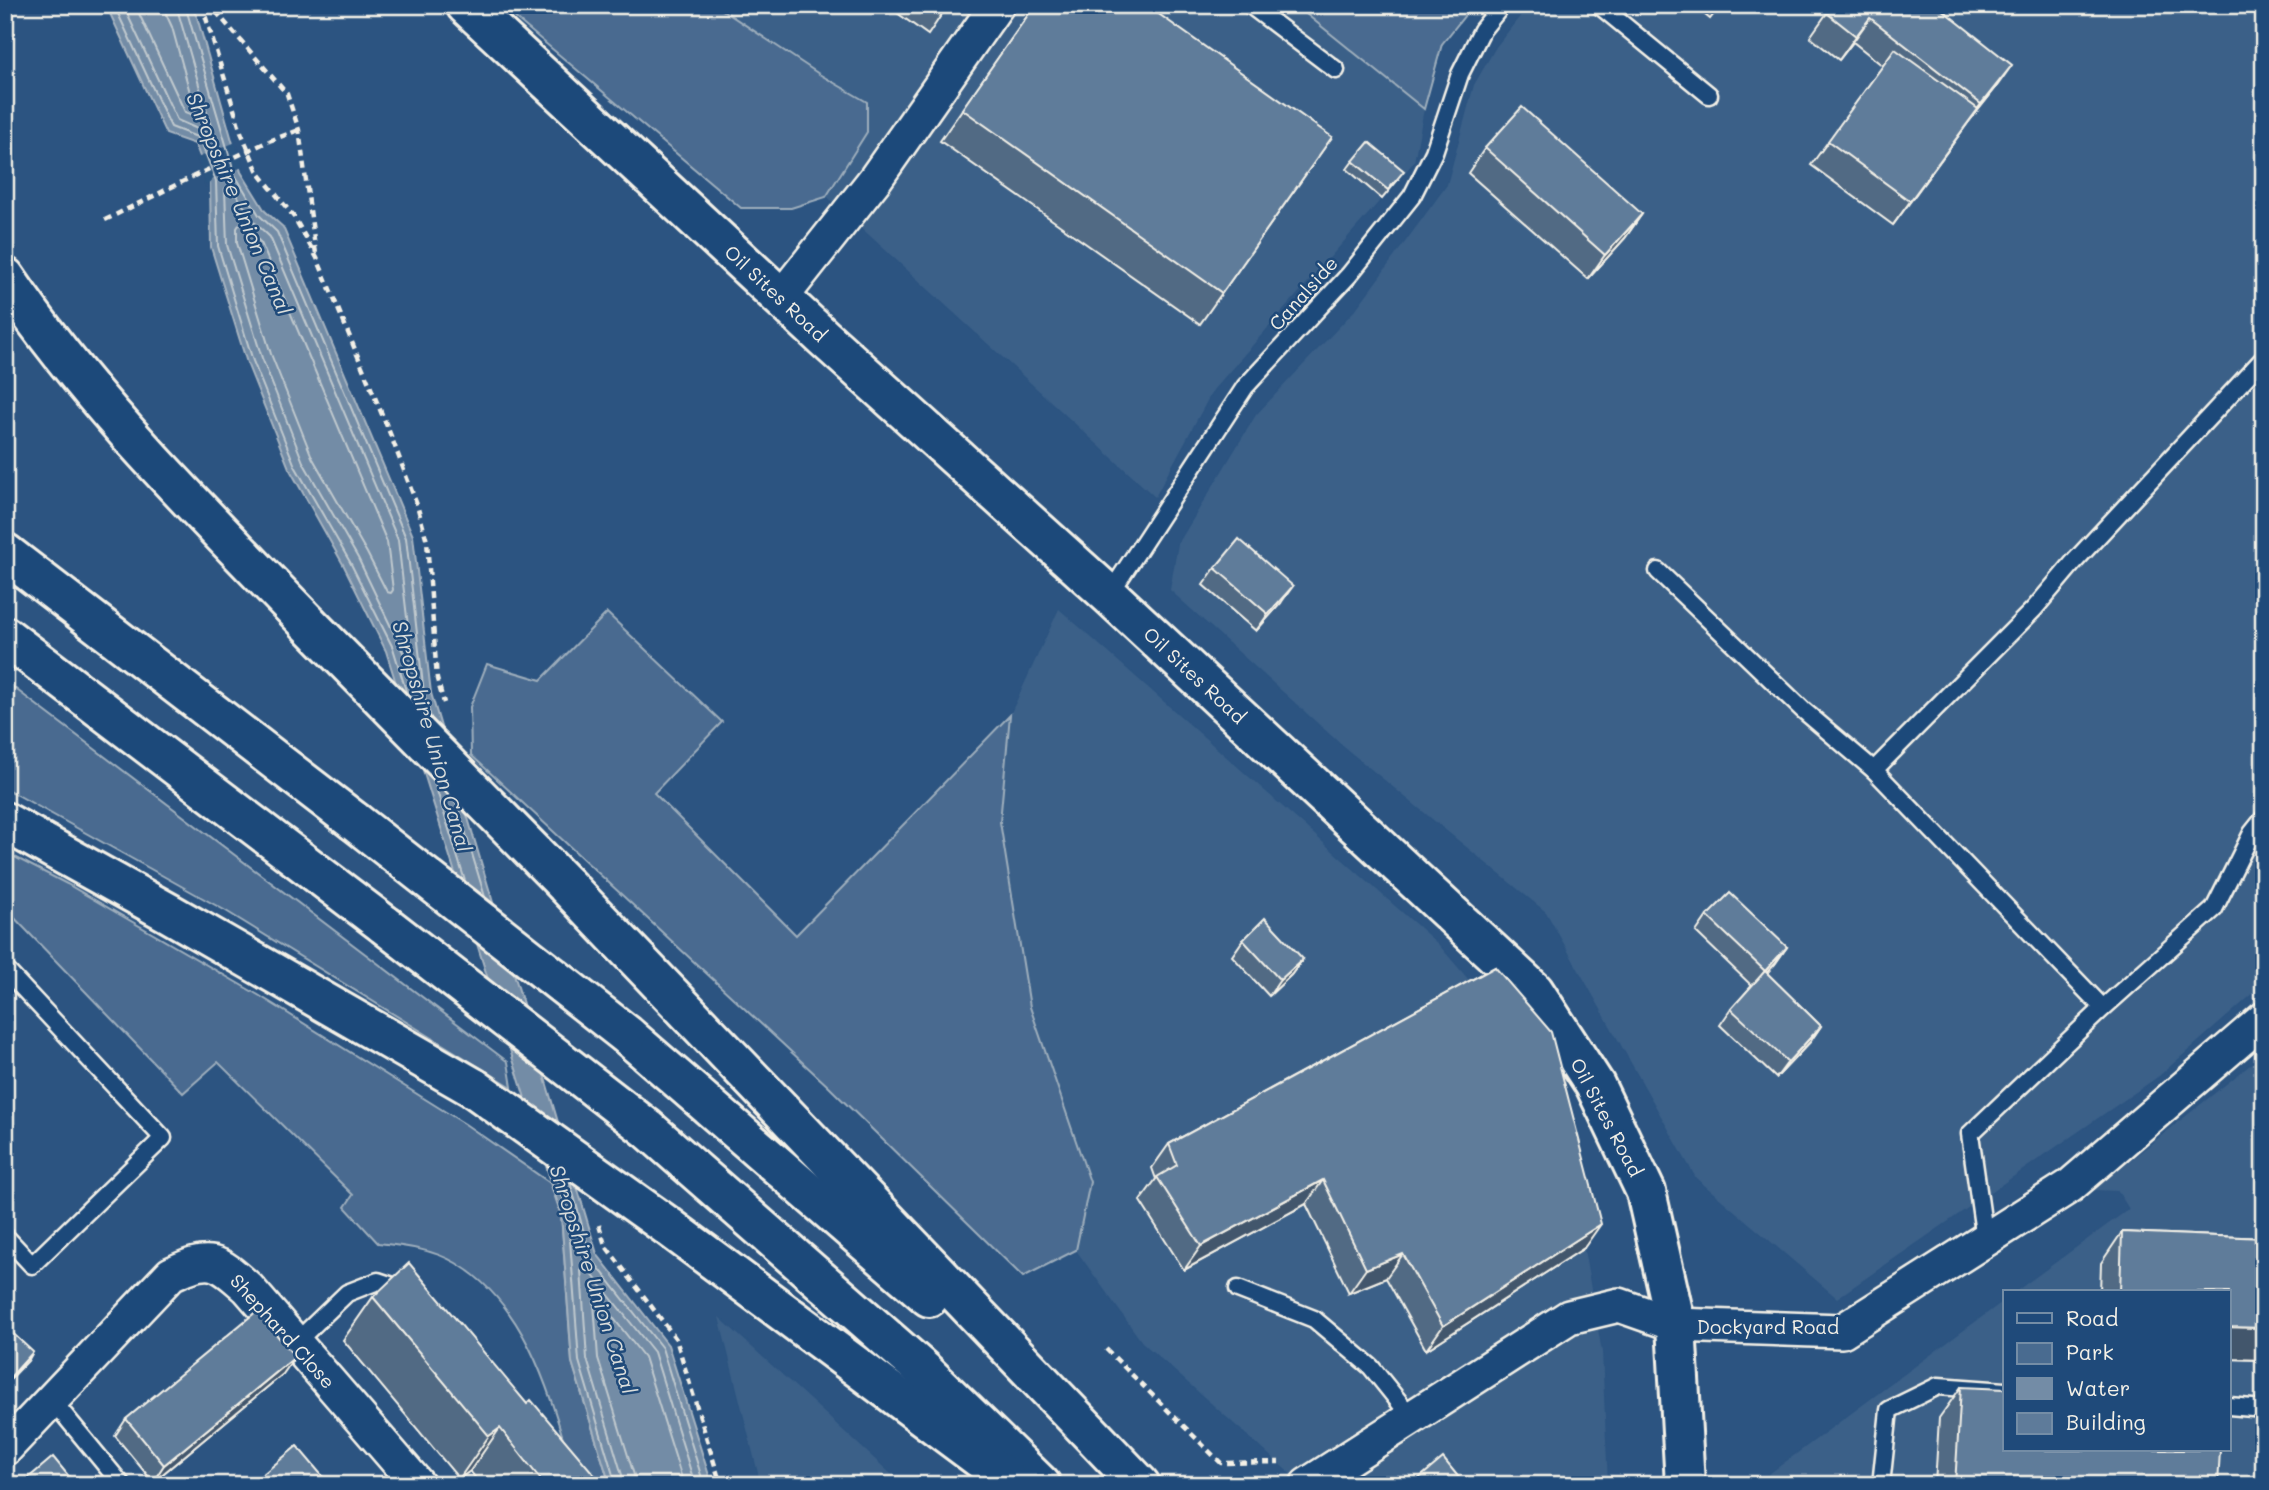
<svg xmlns="http://www.w3.org/2000/svg" width="2269" height="1490" viewBox="0 0 2269 1490" font-family="Mali,sans-serif">
<style>
.built{fill:#3b6088}
.green{fill:#496b90;stroke:#9eaebc;stroke-width:2}
.water{fill:#738ca6;stroke:#a7b4c0;stroke-width:2}
.pier{fill:#2c5481}
.lines{fill:none;stroke-linecap:round;stroke-linejoin:round}
.shore{stroke:#c0c9ce;stroke-width:2}
.lane-casing{stroke:#f4f1e8;stroke-width:21}
.street-casing{stroke:#f4f1e8;stroke-width:38}
.secondary-casing{stroke:#f4f1e8;stroke-width:44}
.highway-casing{stroke:#f4f1e8;stroke-width:44}
.path{stroke:#f4f1e8;stroke-width:4.5;stroke-dasharray:7 5;stroke-linecap:butt}
.lane{stroke:#1f4a7a;stroke-width:16}
.street{stroke:#1f4a7a;stroke-width:33}
.secondary{stroke:#1f4a7a;stroke-width:38}
.highway{stroke:#1f4a7a;stroke-width:38}
.highway-bridge-casing{stroke:#f4f1e8;stroke-width:44;stroke-linecap:butt}
.path-bridge{stroke:#f4f1e8;stroke-width:4.5;stroke-dasharray:7 5;stroke-linecap:butt}
.highway-bridge{stroke:#1f4a7a;stroke-width:38}
.wall{fill:#516a84;stroke:#f4f1e8;stroke-width:2}
.shaded-wall{fill:#42566c;stroke:#f4f1e8;stroke-width:2}
.building{fill:#5e7b9a;stroke:#f4f1e8;stroke-width:2}
.labels{text-anchor:middle;dominant-baseline:central;stroke-width:5;stroke-linejoin:round;paint-order:stroke}
.street-label{font-size:19px;fill:#f4f1e8;stroke:#1f4a7a}
.water-label{font-size:21px;font-style:italic;fill:#dadddb;stroke:#1f4a7a}
</style>
<rect width="100%" height="100%" fill="#2c5481"/>
<filter id="ink" filterUnits="userSpaceOnUse"><feTurbulence type="fractalNoise" baseFrequency=".0143" numOctaves="2"/><feDisplacementMap in="SourceGraphic" scale="14" xChannelSelector="R" yChannelSelector="G"/><feConvolveMatrix kernelMatrix="1 2 1 2 8 2 1 2 1" color-interpolation-filters="sRGB"/></filter>
<g filter="url(#ink)">
<g class="built">
<path d="M618,5H1295L1424,109L1414,162L1213,390L1155,497Z"/>
<path d="M1529,5H2264V984L2159,1076L1837,1298L1696,1178L1546,912L1344,747L1170,590L1178,544L1256,415L1356,309L1447,185L1474,85L1496,47Z"/>
<path d="M1059,609L1438,944L1554,1079L1602,1352L1608,1485H1303L1142,1342L1076,1250L1090,1182L1030,1007L1000,822L1010,715Z"/>
<path d="M2264,1054V1485H1754L2005,1300V1450H2229V1292H2015L2129,1209L2118,1191L2093,1190Z"/>
<path d="M719,1317L903,1485H761Z"/>
</g>
<g class="green">
<path d="M500,5H715L819,74L867,102V132L826,197L791,208H741Z"/>
<path d="M1295,5H1473L1442,44L1424,109Z"/>
<path d="M607,613L722,722L654,793L796,935L1010,715L1000,822L1030,1007L1090,1182L1076,1250L1023,1277L829,1087L471,755L470,707L487,664L541,680Z"/>
<path d="M5,681L508,1062L512,1087L226,911L5,788Z"/>
<path d="M5,852L67,884L260,996L465,1124L550,1183L561,1214L572,1362L610,1485H577C553,1407 532,1308 456,1263C432,1249 405,1246 378,1243L345,1207L353,1195L218,1062L183,1093L5,908Z"/>
</g>
<path class="water" d="M106,5H190L197,17L241,172L265,211L283,227L413,536L431,693L597,1254L668,1345L712,1485H610L572,1362L561,1214L386,651L344,566L289,468L247,363L211,247L210,182L195,144L166,134Z"/>
<path class="pier" d="M236,142L243,167L214,178L206,187L197,158Z"/>
<g class="lines">
<g class="shore">
<path d="M114,5L171,127L197,137L201,142L216,181L218,246L253,361L295,466L350,562L393,648L407,694"/>
<path d="M123,5L177,120L209,134L212,130L176,5"/>
<path d="M135,5L185,112L193,115L195,111L172,27L166,14L165,5"/>
<path d="M185,5L235,175L259,215L277,232L406,538L424,694L431,718"/>
<path d="M228,186L232,187L253,221L270,237L398,540L411,652L409,656L404,654L358,558L303,462L262,358L227,245L225,189Z"/>
<path d="M239,225H243L261,243L387,542L393,590L391,593L387,592L367,553L312,457L271,354L237,243V228Z"/>
<path d="M434,781L465,881"/>
<path d="M457,804L485,897"/>
<path d="M554,1171L568,1213L579,1361L616,1485"/>
<path d="M570,1182L591,1258L662,1348L704,1485"/>
<path d="M625,1485L587,1359L581,1270L584,1266L587,1268L654,1352L695,1485"/>
<path d="M636,1485L634,1475L598,1358L594,1303L597,1300L600,1301L644,1357L684,1485"/>
</g>
<defs>
<g id="lane">
<path d="M1250,5L1336,70"/>
<path d="M1599,5L1709,95"/>
<path d="M1658,571L1803,710L1874,770"/>
<path d="M1109,595L1245,387L1349,275L1412,196L1434,152L1460,74L1482,30L1502,5"/>
<path d="M5,969L163,1138L32,1265L5,1236"/>
<path d="M2103,1008L1874,770L2034,609L2073,563L2264,358"/>
<path d="M1985,1240L1970,1134L2103,1008L2214,909L2252,833L2264,818"/>
<path d="M1238,1289L1314,1319L1371,1367L1412,1418"/>
<path d="M295,1343L347,1293L378,1281L405,1290"/>
<path d="M52,1400L122,1485"/>
<path d="M2229,1406L2264,1409"/>
<path d="M1881,1485L1889,1410L1938,1386L2005,1391"/>
</g>
<g id="street">
<path d="M781,298L876,178L997,5"/>
<path d="M5,1449L171,1274C210,1255 217,1260 248,1288L418,1485"/>
<path d="M1307,1485L1569,1317L1619,1305L1676,1325L1842,1331L2070,1186L2264,1019"/>
</g>
<path id="secondary" d="M466,5L824,338L1109,595L1534,991L1595,1085L1646,1192L1676,1325L1685,1485"/>
<g id="highway">
<path d="M5,277C91,405 202,513 308,623"/>
<path d="M5,553L354,821"/>
<path d="M5,636L385,925"/>
<path d="M5,822L169,913L474,1088"/>
<path d="M566,885L1140,1485"/>
<path d="M627,1035L929,1297"/>
<path d="M648,1129L924,1371L1041,1485"/>
<path d="M669,1227L1005,1477"/>
</g>
</defs>
<use href="#lane" class="lane-casing"/>
<use href="#street" class="street-casing"/>
<use href="#secondary" class="secondary-casing"/>
<use href="#highway" class="highway-casing"/>
<g class="path">
<path d="M202,5L241,132L258,172L294,217L317,258L391,436L417,505L427,541L437,679L444,703"/>
<path d="M204,8L217,13L287,94L299,130L316,254"/>
<path d="M269,141L299,130"/>
<path d="M105,220L192,177"/>
<path d="M599,1225L605,1245L676,1339L721,1485"/>
<path d="M1106,1349L1221,1463L1279,1462"/>
</g>
<use href="#lane" class="lane"/>
<use href="#street" class="street"/>
<use href="#secondary" class="secondary"/>
<use href="#highway" class="highway"/>
<defs>
<g id="highway-bridge">
<path d="M308,623L566,885"/>
<path d="M354,821L627,1035"/>
<path d="M385,925L648,1129"/>
<path d="M474,1088L669,1227"/>
</g>
</defs>
<use href="#highway-bridge" class="highway-bridge-casing"/>
<path class="path-bridge" d="M192,177L269,141"/>
<use href="#highway-bridge" class="highway-bridge"/>
</g>
<g class="wall">
<path d="M886,5H948L928,35Z"/>
<path d="M1035,5L1332,137L1200,324L940,141Z"/>
<path d="M1693,5H1721L1710,19Z"/>
<path d="M1936,5L1995,89L1968,123L1893,225L1811,165L1883,66L1853,42L1839,60L1810,37L1827,13Z"/>
<path d="M1485,148L1642,214L1625,238L1588,279L1468,173Z"/>
<path d="M1353,161L1398,180L1382,199L1347,169Z"/>
<path d="M1215,568L1281,603L1256,631L1203,585Z"/>
<path d="M1707,916L1787,947L1775,964L1767,973L1821,1026L1810,1042L1776,1078L1720,1025L1731,1009L1752,986L1696,932Z"/>
<path d="M1243,940L1303,959L1291,975L1269,996L1232,956Z"/>
<path d="M1495,967L1584,1248L1426,1350L1386,1278L1349,1293L1306,1204L1184,1270L1140,1201L1156,1179L1152,1168L1169,1144Z"/>
<path d="M2122,1232L2264,1238V1360L2229,1359V1292H2100L2101,1263Z"/>
<path d="M373,1297L527,1404L603,1485H481L470,1471L459,1479L343,1340Z"/>
<path d="M283,1374L153,1482L115,1436L126,1419Z"/>
<path d="M1961,1387L2218,1485H1935L1939,1418Z"/>
</g>
<g class="shaded-wall">
<path d="M1870,18L1853,42L1839,60L1856,36Z"/>
<path d="M2012,65L1995,89L1968,123L1893,225L1981,104Z"/>
<path d="M1642,214L1625,238L1588,279L1605,255Z"/>
<path d="M1293,586L1281,603L1256,631L1268,614Z"/>
<path d="M1787,947L1775,964L1753,987L1765,971Z"/>
<path d="M1303,959L1291,975L1269,996L1280,980Z"/>
<path d="M1821,1026L1810,1042L1776,1078L1788,1062Z"/>
<path d="M1323,1180L1306,1204L1184,1270L1201,1246Z"/>
<path d="M1601,1224L1584,1248L1426,1350L1443,1326Z"/>
<path d="M1403,1254L1386,1278L1349,1293L1366,1269Z"/>
<path d="M2229,1327L2264,1328V1360L2229,1359Z"/>
<path d="M33,1352L28,1361L5,1385V1383Z"/>
<path d="M295,1357L283,1374L153,1482L164,1465Z"/>
<path d="M500,1428L470,1471L459,1479L489,1436Z"/>
</g>
<g class="building">
<path d="M1035,5H1146L1332,137L1222,293L962,109Z"/>
<path d="M1833,5H1936L2012,65L1981,104L1870,18L1856,36L1827,13Z"/>
<path d="M1895,49L1978,109L1910,201L1828,141Z"/>
<path d="M1522,107L1642,214L1605,255L1485,148Z"/>
<path d="M1369,142L1404,171L1388,190L1353,161Z"/>
<path d="M1239,539L1293,586L1268,614L1215,568Z"/>
<path d="M1730,893L1787,947L1765,971L1707,916Z"/>
<path d="M1265,918L1303,959L1280,980L1243,940Z"/>
<path d="M1495,967L1551,1032L1601,1224L1443,1326L1403,1254L1366,1269L1323,1180L1201,1246L1157,1177L1177,1165L1169,1144Z"/>
<path d="M1765,971L1821,1026L1788,1062L1731,1009Z"/>
<path d="M2122,1232L2264,1238V1328L2229,1327V1292H2120Z"/>
<path d="M409,1263L527,1404L531,1400L603,1485H545L500,1428L489,1436L373,1297Z"/>
<path d="M257,1311L295,1357L164,1465L126,1419Z"/>
<path d="M5,1326L33,1352L5,1383Z"/>
<path d="M1961,1387L2005,1389V1450H2220L2218,1485H1955Z"/>
<path d="M297,1446L330,1485H252L251,1484Z"/>
<path d="M53,1457L76,1485H20Z"/>
<path d="M1443,1458L1465,1485H1411Z"/>
<path d="M1807,1480L1845,1482V1485H1807Z"/>
</g>
</g>
<g class="labels">
<g class="street-label">
<text transform="translate(776 293) rotate(43)">Oil Sites Road</text>
<text transform="translate(1303 293) rotate(-48)">Canalside</text>
<text transform="translate(1195 675) rotate(43)">Oil Sites Road</text>
<text transform="translate(1607 1117) rotate(62)">Oil Sites Road</text>
<text x="1768" y="1326">Dockyard Road</text>
<text transform="translate(283 1331) rotate(48)">Shephard Close</text>
</g>
<g class="water-label">
<text transform="translate(240 203) rotate(67)">Shropshire Union Canal</text>
<text transform="translate(433 736) rotate(74)">Shropshire Union Canal</text>
<text transform="translate(594 1279) rotate(72)">Shropshire Union Canal</text>
</g>
</g>
<rect width="2269" height="1490" fill="none" stroke="#1f4a7a" stroke-width="28"/>
<rect x="14" y="14" width="2241" height="1462" fill="none" stroke="#f4f1e8" stroke-width="2.5" filter="url(#ink)"/>
<rect x="2003" y="1290" width="228" height="161" fill="#1f4a7a" stroke="#748da6" stroke-width="2"/>
<rect x="2017" y="1313" width="35" height="10" fill="#1f4a7a" stroke="#748da6" stroke-width="2"/>
<text x="2066" y="1326" font-size="21" fill="#f4f1e8">Road</text>
<rect x="2017" y="1343" width="35" height="21" fill="#496b90" stroke="#748da6" stroke-width="2"/>
<text x="2066" y="1360" font-size="21" fill="#f4f1e8">Park</text>
<rect x="2017" y="1378" width="35" height="21" fill="#738ca6" stroke="#748da6" stroke-width="2"/>
<text x="2066" y="1396" font-size="21" fill="#f4f1e8">Water</text>
<rect x="2017" y="1413" width="35" height="21" fill="#5e7b9a" stroke="#748da6" stroke-width="2"/>
<text x="2066" y="1430" font-size="21" fill="#f4f1e8">Building</text>
</svg>
